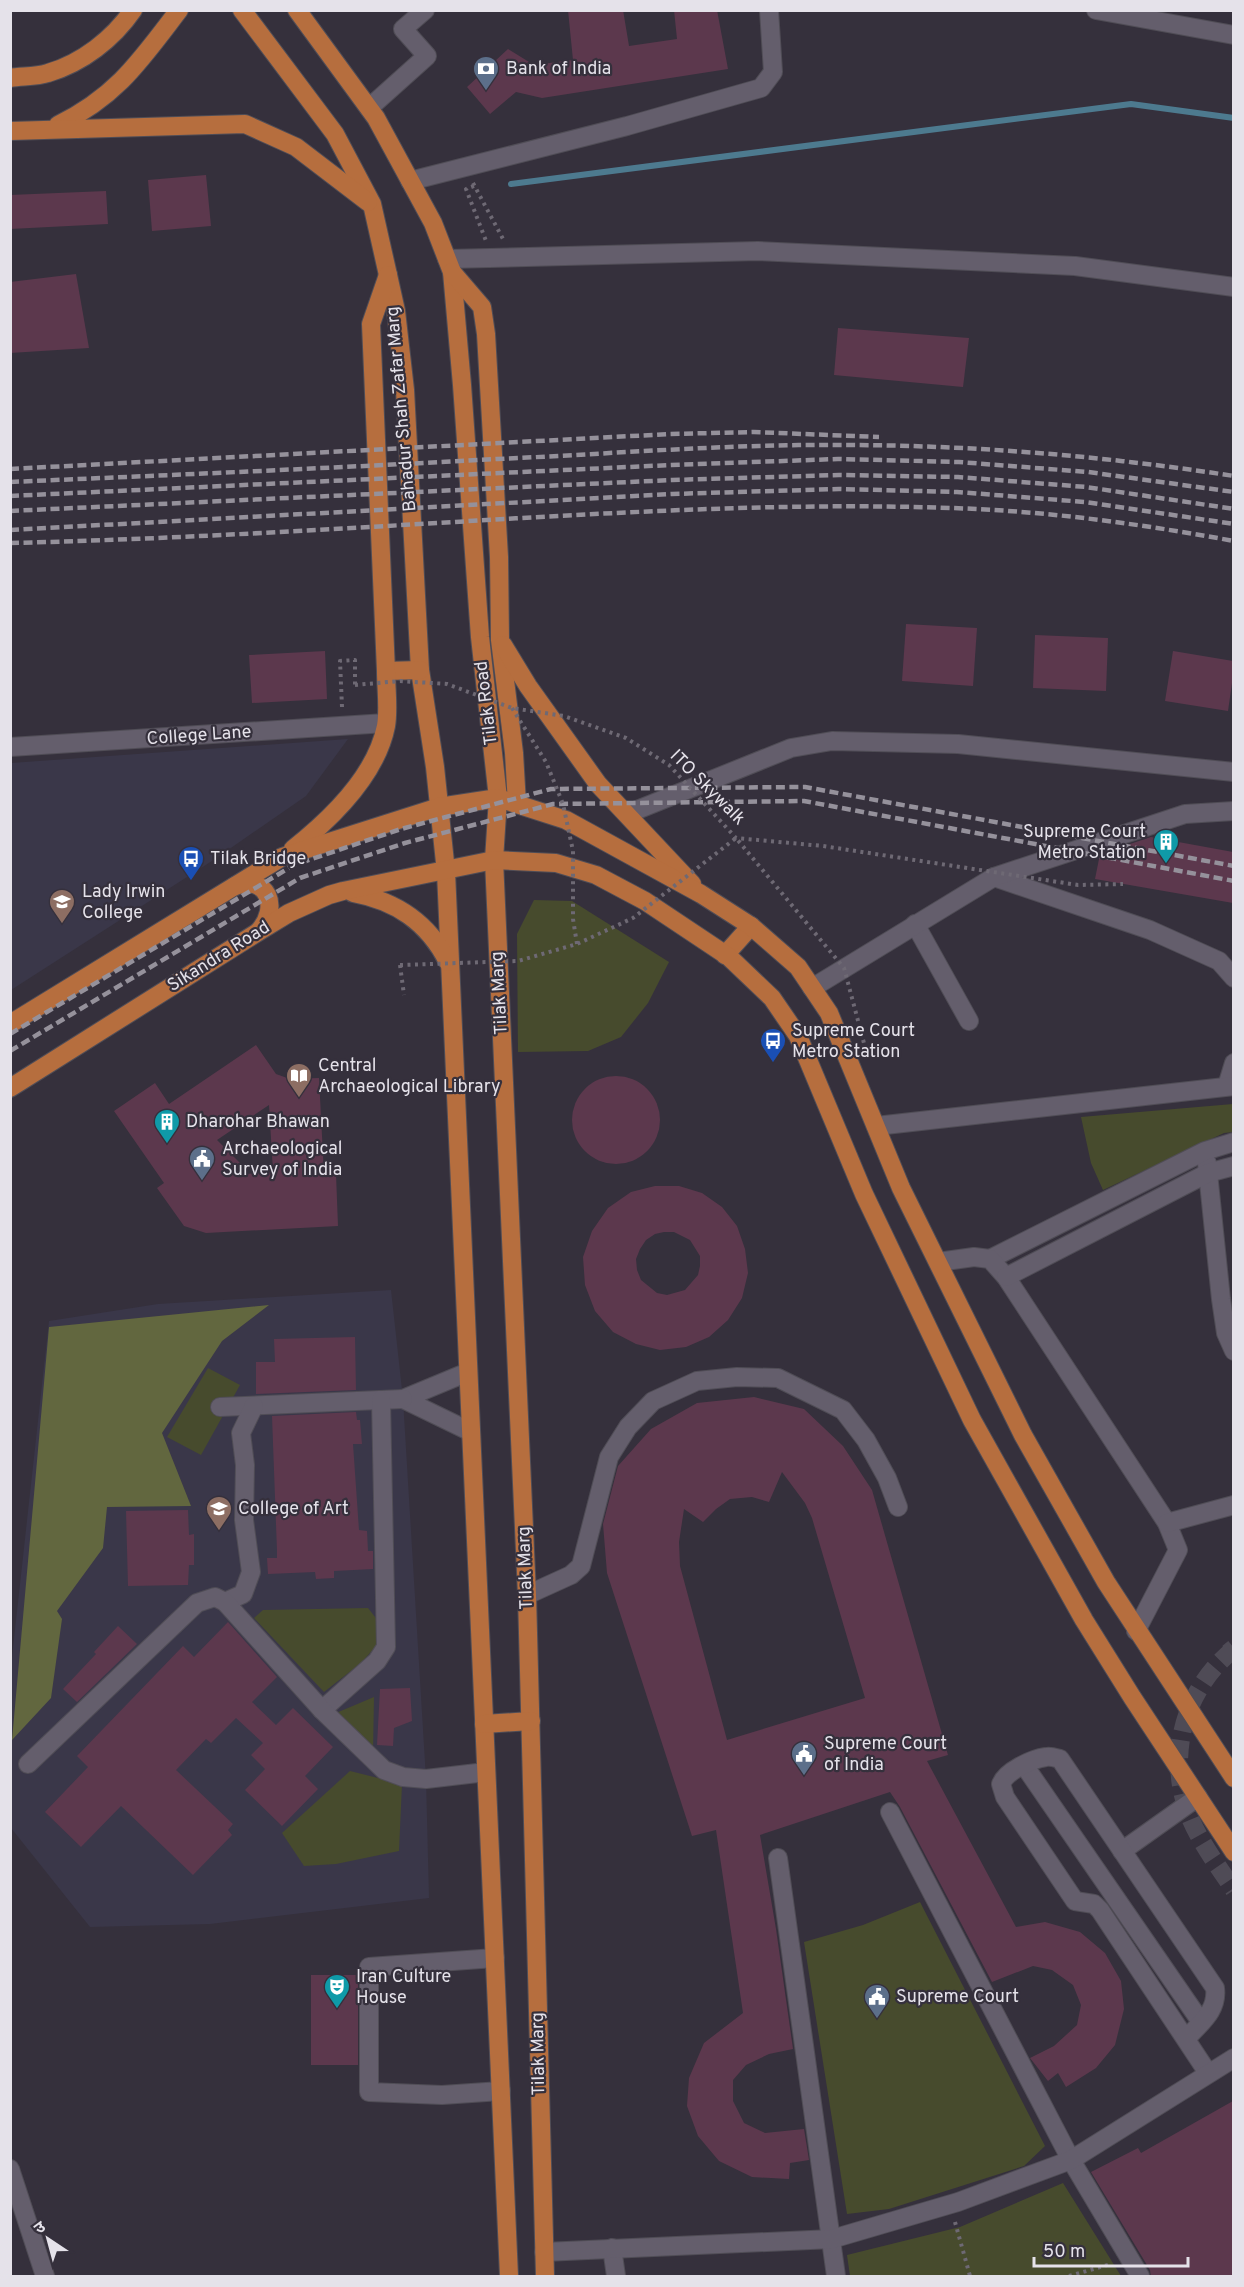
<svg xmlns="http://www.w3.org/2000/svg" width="1244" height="2287" viewBox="0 0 1244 2287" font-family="Overpass,'Noto Sans Devanagari',sans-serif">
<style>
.education{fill:#3a3749}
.green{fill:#474b2d}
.forest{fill:#62673f}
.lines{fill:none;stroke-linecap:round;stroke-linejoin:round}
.stream{stroke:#4d7a8f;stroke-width:6}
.building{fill:#5c384d;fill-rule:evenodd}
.minor-tunnel{stroke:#4f4b56;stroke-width:18;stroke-dasharray:18 9;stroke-linecap:butt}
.major-tunnel{stroke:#4f4b56;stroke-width:18;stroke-dasharray:18 9;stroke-linecap:butt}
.minor-casing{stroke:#504d56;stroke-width:20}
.major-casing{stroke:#504d56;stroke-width:20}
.path{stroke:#6e6974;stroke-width:4;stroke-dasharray:3 4.5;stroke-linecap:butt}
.minor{stroke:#645e6c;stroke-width:18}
.major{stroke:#b66e3e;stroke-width:18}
.rail{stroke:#95919b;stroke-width:4.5;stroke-dasharray:9 4.5;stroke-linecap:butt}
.path-bridge{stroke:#6e6974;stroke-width:4;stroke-dasharray:3 4.5;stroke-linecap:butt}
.labels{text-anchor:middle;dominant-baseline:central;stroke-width:4.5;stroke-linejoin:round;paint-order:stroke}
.poi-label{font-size:18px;fill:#e5e2ea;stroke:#35303c;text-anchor:start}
.street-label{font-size:18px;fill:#e5e2ea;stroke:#35303c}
</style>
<rect width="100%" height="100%" fill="#35303c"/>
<g class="education">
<path d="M348,739L306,796L215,859L11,990V763Z"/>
<path d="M391,1290L403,1399L426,1779L429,1898L210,1924L90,1927L11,1828V1666L49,1321L158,1304Z"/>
</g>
<g class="green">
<path d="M534,900L572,901L669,962L648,1003L621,1037L588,1051L518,1052L517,934Z"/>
<path d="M1233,1104V1132L1224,1133L1103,1190L1091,1163L1081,1117Z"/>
<path d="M208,1368L240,1385L201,1455L167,1437Z"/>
<path d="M368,1608L379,1622L377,1645L361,1663L324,1692L254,1618L263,1610Z"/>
<path d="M374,1697L373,1751L336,1713Z"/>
<path d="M350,1771L402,1784L399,1851L336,1864L304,1866L282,1833Z"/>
<path d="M920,1902L1045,2146L1024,2166L889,2209L847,2214L804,1942L863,1925Z"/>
<path d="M1063,2183L1121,2276H850L847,2255L960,2227Z"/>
</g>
<path class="forest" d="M269,1305L222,1341L162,1433L191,1506L107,1507L103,1548L57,1611L62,1619L51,1698L12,1740L49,1327Z"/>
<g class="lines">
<path class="stream" d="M511,184L1131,104L1234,118"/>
</g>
<g class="building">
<path d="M568,10H623L629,46L677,39L674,10H717L728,69L542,98L516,92L490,114L467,87L508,49L534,65L573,60Z"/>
<path d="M206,175L211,226L152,231L148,180Z"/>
<path d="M106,191L108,224L10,229V195Z"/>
<path d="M76,274L89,348L10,353V282Z"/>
<path d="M838,328L969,338L963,387L834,375Z"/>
<path d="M906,624L977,628L973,686L902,681Z"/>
<path d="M1035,635L1108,638L1106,691L1033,688Z"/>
<path d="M325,651L327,699L252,703L249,655Z"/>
<path d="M1173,651L1233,661V676L1228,711L1165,701Z"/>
<path d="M1151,837L1233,852V903L1095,879L1100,854Z"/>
<path d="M256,1045L276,1074L290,1079L319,1078L324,1174H336L338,1226L206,1233L184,1226L157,1188L164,1183L114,1111L155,1083L169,1104ZM269,1105L273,1172L244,1174L240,1163L217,1140Z"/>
<circle cx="616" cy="1120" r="44"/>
<path d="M655,1186H679L702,1193L722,1207L737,1226L745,1249L748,1273L742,1298L728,1320L709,1337L686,1347L660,1350L636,1344L613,1332L595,1311L585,1285L583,1257L592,1231L608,1208L631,1192ZM664,1232H674L690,1240L700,1256V1266L698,1275L685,1290L667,1295L657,1293L641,1280L637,1270L636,1259L640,1249L646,1240L655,1234Z"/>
<path d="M355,1337L356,1390L256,1394V1362H275L274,1339Z"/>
<path d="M754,1397L804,1409L843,1446L872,1490L948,1755L927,1761L1016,1927L1045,1922L1080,1932L1105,1953L1121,1981L1124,2009L1115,2045L1096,2068L1066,2087L1058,2073L1048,2081L1030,2058L1054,2046L1077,2025L1081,2005L1073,1985L1052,1970L1033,1966L992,1982L900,1807L890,1792L760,1835L776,1929L793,2049L769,2054L746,2065L733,2080V2101L744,2123L765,2133L804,2129L809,2160L790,2163L789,2179L752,2177L719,2161L698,2136L687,2106L689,2078L704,2043L743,2013L716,1830L692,1836L607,1573L603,1524L618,1466L651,1429L697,1403ZM782,1472L805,1503L812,1518L865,1698L727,1740L680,1566L679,1542L684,1509L703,1522L716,1509L730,1499L752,1497L769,1502Z"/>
<path d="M356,1412L357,1420H360L362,1444H353L359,1530L367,1531L368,1551H373V1569L334,1571V1578L316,1579L315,1572L268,1574L267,1558H277V1551L272,1416Z"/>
<path d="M188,1510L189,1535L194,1534V1565H189L188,1585L128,1586L126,1511Z"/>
<path d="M228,1622L277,1677L252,1702L276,1725L293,1708L333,1747L305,1776L318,1789L282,1826L245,1790L265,1769L251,1755L263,1743L236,1718L211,1743L206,1739L176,1770L233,1824L228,1830L232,1835L193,1875L121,1806L81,1847L45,1812L88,1767L77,1756L183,1646L194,1657Z"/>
<path d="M118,1626L137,1644L77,1702L63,1689L96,1654L94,1652Z"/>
<path d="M410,1688L412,1721L394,1728L393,1746L377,1745L380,1689Z"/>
<rect x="311" y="1975" width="47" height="90"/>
<path d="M1233,2101V2277H1151L1150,2270L1091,2172L1138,2148L1141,2153Z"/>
</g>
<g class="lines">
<path class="minor-tunnel" d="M1228,1653L1234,1648"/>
<path class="major-tunnel" d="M1234,1649C1184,1689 1166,1755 1189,1815C1199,1841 1218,1866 1234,1890"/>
<defs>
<g id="minor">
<path d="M1096,10L1234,35"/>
<path d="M369,108L427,56L403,29L425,10"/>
<path d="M410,181L627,126L761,88L773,72L769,10"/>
<path d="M447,259L758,251L1075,266L1234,287"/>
<path d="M10,747L386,723"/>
<path d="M627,814L791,748L832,741L958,744L1234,772"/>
<path d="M994,877L1150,930L1219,961L1234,978"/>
<path d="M915,924L969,1021"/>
<path d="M812,988L994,877L1185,814L1234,811"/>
<path d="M1227,1086L1234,1063"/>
<path d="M876,1126L1234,1086"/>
<path d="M1207,1163L1221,1299L1226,1333L1234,1351"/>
<path d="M990,1259L1205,1151L1234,1142"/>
<path d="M938,1262L974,1257L990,1259L1006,1277L1167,1523L1178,1550L1136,1631"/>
<path d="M1006,1277L1208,1173L1234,1166"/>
<path d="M468,1372L403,1399L471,1432"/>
<path d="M220,1407L403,1399"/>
<path d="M1167,1523L1234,1505"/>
<path d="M527,1595L571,1575L581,1566L609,1457L628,1427L653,1401L697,1381L737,1377L778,1378L843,1410L866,1440L887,1478L898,1507"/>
<path d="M225,1602L243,1594L251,1572L244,1520L245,1465L241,1433L254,1406"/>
<path d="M322,1710L377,1661L386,1647L381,1400"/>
<path d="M28,1764L197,1603L215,1597L225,1602L322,1710L384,1770L403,1777L426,1779L486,1772"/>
<path d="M1024,1765L1201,2022"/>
<path d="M890,1812L1071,2160L1140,2276"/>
<path d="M1122,1851L1198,1797"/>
<path d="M778,1858L836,2276"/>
<path d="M495,1958L369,1967V2092L442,2095L501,2091"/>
<path d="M1186,2039C1200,2023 1218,2011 1215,1988L1060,1759C1056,1758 1051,1756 1046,1757C1032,1759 1006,1771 1001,1784L1005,1797L1075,1901L1094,1904L1100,1910L1208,2073"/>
<path d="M10,2169L45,2276"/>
<path d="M612,2248L616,2276"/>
<path d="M544,2252L832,2239L958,2202L1071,2160L1234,2058"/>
</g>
<g id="major">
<path d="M242,10L335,134L372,204L388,275L396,311L405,390L420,670L435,767L446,872L509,2276"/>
<path d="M297,10L376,118L433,223L452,272L462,385L480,637L498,798L494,860L527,1595L545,2276"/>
<path d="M10,78C22,76 36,77 48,73C82,63 113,39 133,10"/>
<path d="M58,125C117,96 140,61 179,10"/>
<path d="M10,131L245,124L296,147L368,202"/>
<path d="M452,272L482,307L486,334L499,557L500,640L514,753L517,804"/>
<path d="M503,645L528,686L598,784L692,884"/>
<path d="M386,671L420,670"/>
<path d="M293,849C331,819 376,776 386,726C389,709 386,689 386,671L371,324L388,275"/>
<path d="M235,886C268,875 280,907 259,931"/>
<path d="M353,893C396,901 428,922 448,962"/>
<path d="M725,955L751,926"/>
<path d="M10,1024L282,857L439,807L498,798L566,820L701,894L751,926L798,967L829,1013L901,1188L1023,1435L1106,1582L1234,1778"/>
<path d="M10,1088L258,932L289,913L329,895L343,891L494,860L556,863L596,875L645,901L729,957L772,998L798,1036L864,1194L972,1420L1084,1620L1132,1697L1234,1852"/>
<path d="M484,1724L531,1721"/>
</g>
</defs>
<use href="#minor" class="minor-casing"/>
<use href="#major" class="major-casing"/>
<g class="path">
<path d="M473,183L503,239"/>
<path d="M474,186L466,189L486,241"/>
<path d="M342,707L340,661L355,660V685"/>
<path d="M400,965L404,995"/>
<path d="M955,2222L970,2276"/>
<path d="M1069,2276L1111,2264"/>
</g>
<use href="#minor" class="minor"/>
<use href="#major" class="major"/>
<g class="rail">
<path d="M10,469L670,434L754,432L879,437"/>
<path d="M10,482C173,475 335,468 497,459C611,454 726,444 841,445C973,445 1104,456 1234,476"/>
<path d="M10,496L671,465L838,459L959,462L1088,472L1234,492"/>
<path d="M10,511L672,480L839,475L958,477L1086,487L1234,509"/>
<path d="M10,530L672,494L839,489L957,492L1085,502L1234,524"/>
<path d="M10,543C181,539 351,528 521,518C665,510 808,503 952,508C1047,511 1141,524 1234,541"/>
<path d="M10,1034L294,865L401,829L551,789L805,787L1234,866"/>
<path d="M10,1051L300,878L405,843L553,804L804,801L1234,881"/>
</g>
<g class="path-bridge">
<path d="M355,685L400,681L447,684L512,708L564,716L626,738L669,765L736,838L823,846L1078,885L1123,884"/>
<path d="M512,708L546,762L563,804L573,851V919L577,944"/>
<path d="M400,965L518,961L577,944L633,918L736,838L844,968L865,1047"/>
</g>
</g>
<defs>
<symbol id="bank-pin" viewBox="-11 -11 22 30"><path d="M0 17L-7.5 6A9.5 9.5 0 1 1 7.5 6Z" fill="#5c6f8a" stroke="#35303c"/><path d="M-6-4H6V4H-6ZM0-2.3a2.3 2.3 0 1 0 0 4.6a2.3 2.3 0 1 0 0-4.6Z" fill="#fff"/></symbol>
<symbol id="building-pin" viewBox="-11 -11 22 30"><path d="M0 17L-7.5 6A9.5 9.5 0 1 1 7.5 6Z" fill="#0f9aa8" stroke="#35303c"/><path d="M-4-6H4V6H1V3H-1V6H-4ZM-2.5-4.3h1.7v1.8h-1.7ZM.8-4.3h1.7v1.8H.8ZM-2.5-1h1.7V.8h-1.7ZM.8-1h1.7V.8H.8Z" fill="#fff"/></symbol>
<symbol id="bus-pin" viewBox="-11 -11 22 30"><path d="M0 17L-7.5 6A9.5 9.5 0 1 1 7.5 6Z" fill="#1a4fb4" stroke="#35303c"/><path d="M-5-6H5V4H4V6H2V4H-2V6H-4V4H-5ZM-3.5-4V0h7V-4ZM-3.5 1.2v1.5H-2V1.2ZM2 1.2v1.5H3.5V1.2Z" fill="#fff"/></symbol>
<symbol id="university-pin" viewBox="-11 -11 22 30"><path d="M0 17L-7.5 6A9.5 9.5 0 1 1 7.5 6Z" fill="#8d6e63" stroke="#35303c"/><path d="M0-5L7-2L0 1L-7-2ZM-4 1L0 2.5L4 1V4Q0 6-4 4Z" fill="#fff"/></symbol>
<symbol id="library-pin" viewBox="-11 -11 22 30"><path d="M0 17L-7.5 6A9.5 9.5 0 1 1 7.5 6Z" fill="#8d6e63" stroke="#35303c"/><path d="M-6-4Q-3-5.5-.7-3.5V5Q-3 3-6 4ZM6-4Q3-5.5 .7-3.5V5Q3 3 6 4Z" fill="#fff"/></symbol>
<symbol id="civic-pin" viewBox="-11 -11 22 30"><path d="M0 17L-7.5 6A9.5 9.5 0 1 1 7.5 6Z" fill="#5c6f8a" stroke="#35303c"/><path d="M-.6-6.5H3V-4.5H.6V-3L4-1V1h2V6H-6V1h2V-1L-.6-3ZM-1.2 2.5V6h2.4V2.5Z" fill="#fff"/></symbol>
<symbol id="theatre-pin" viewBox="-11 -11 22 30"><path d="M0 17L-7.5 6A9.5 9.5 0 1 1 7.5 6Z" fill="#0f9aa8" stroke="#35303c"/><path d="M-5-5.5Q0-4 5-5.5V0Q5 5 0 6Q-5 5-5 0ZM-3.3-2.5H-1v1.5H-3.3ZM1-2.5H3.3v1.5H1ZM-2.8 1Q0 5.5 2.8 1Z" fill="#fff"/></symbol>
</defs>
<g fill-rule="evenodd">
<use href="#bank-pin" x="471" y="54" width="30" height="40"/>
<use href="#building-pin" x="1151" y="827" width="30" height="40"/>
<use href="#bus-pin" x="176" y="844" width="30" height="40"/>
<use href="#university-pin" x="47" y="887" width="30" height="40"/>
<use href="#bus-pin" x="758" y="1026" width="30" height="40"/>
<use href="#library-pin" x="284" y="1061" width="30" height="40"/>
<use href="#building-pin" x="152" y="1107" width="30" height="40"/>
<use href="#civic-pin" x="187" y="1144" width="30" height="40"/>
<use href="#university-pin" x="204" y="1494" width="30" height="40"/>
<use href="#civic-pin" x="789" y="1739" width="30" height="40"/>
<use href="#theatre-pin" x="322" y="1972" width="30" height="40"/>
<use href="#civic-pin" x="862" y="1982" width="30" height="40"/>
</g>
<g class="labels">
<g class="poi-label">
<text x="506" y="69">Bank of India</text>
<text x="1146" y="832" text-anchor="end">Supreme Court<tspan x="1146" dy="21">Metro Station</tspan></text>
<text x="210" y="859">Tilak Bridge</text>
<text x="82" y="892">Lady Irwin<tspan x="82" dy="21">College</tspan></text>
<text x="792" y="1031">Supreme Court‌<tspan x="792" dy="21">Metro Station</tspan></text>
<text x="318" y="1066">Central<tspan x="318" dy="21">Archaeological Library</tspan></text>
<text x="186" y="1122">Dharohar Bhawan</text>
<text x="222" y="1149">Archaeological<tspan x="222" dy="21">Survey of India</tspan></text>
<text x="238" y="1509">College of Art</text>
<text x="824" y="1744">Supreme Court<tspan x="824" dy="21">of India</tspan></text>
<text x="356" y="1977">Iran Culture<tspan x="356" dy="21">House</tspan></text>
<text x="896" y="1997">Supreme Court</text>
</g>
<g class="street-label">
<text transform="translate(402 409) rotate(-95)">Bahadur Shah Zafar Marg</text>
<text transform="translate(487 703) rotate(-97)">Tilak Road</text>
<text transform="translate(199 736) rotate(-4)">College Lane</text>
<text transform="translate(707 788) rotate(45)">ITO Skywalk</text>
<text transform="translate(219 957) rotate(-32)">Sikandra Road</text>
<text transform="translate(500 993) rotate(-93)">Tilak Marg</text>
<text transform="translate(526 1568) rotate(-92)">Tilak Marg</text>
<text transform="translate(539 2054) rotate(-91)">Tilak Marg</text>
</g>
</g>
<rect width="1244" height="2287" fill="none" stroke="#e5e2ea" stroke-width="24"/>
<g transform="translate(48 2239) rotate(324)" stroke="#35303c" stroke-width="4.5" paint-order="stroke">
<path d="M0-4.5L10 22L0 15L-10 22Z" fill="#e5e2ea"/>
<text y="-9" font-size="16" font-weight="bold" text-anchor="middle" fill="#e5e2ea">उ</text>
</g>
<path d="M1034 2257v9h154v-9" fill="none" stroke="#e5e2ea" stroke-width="3"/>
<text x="1043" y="2257" font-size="18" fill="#e5e2ea" stroke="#35303c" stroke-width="4.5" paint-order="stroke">50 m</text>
</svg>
